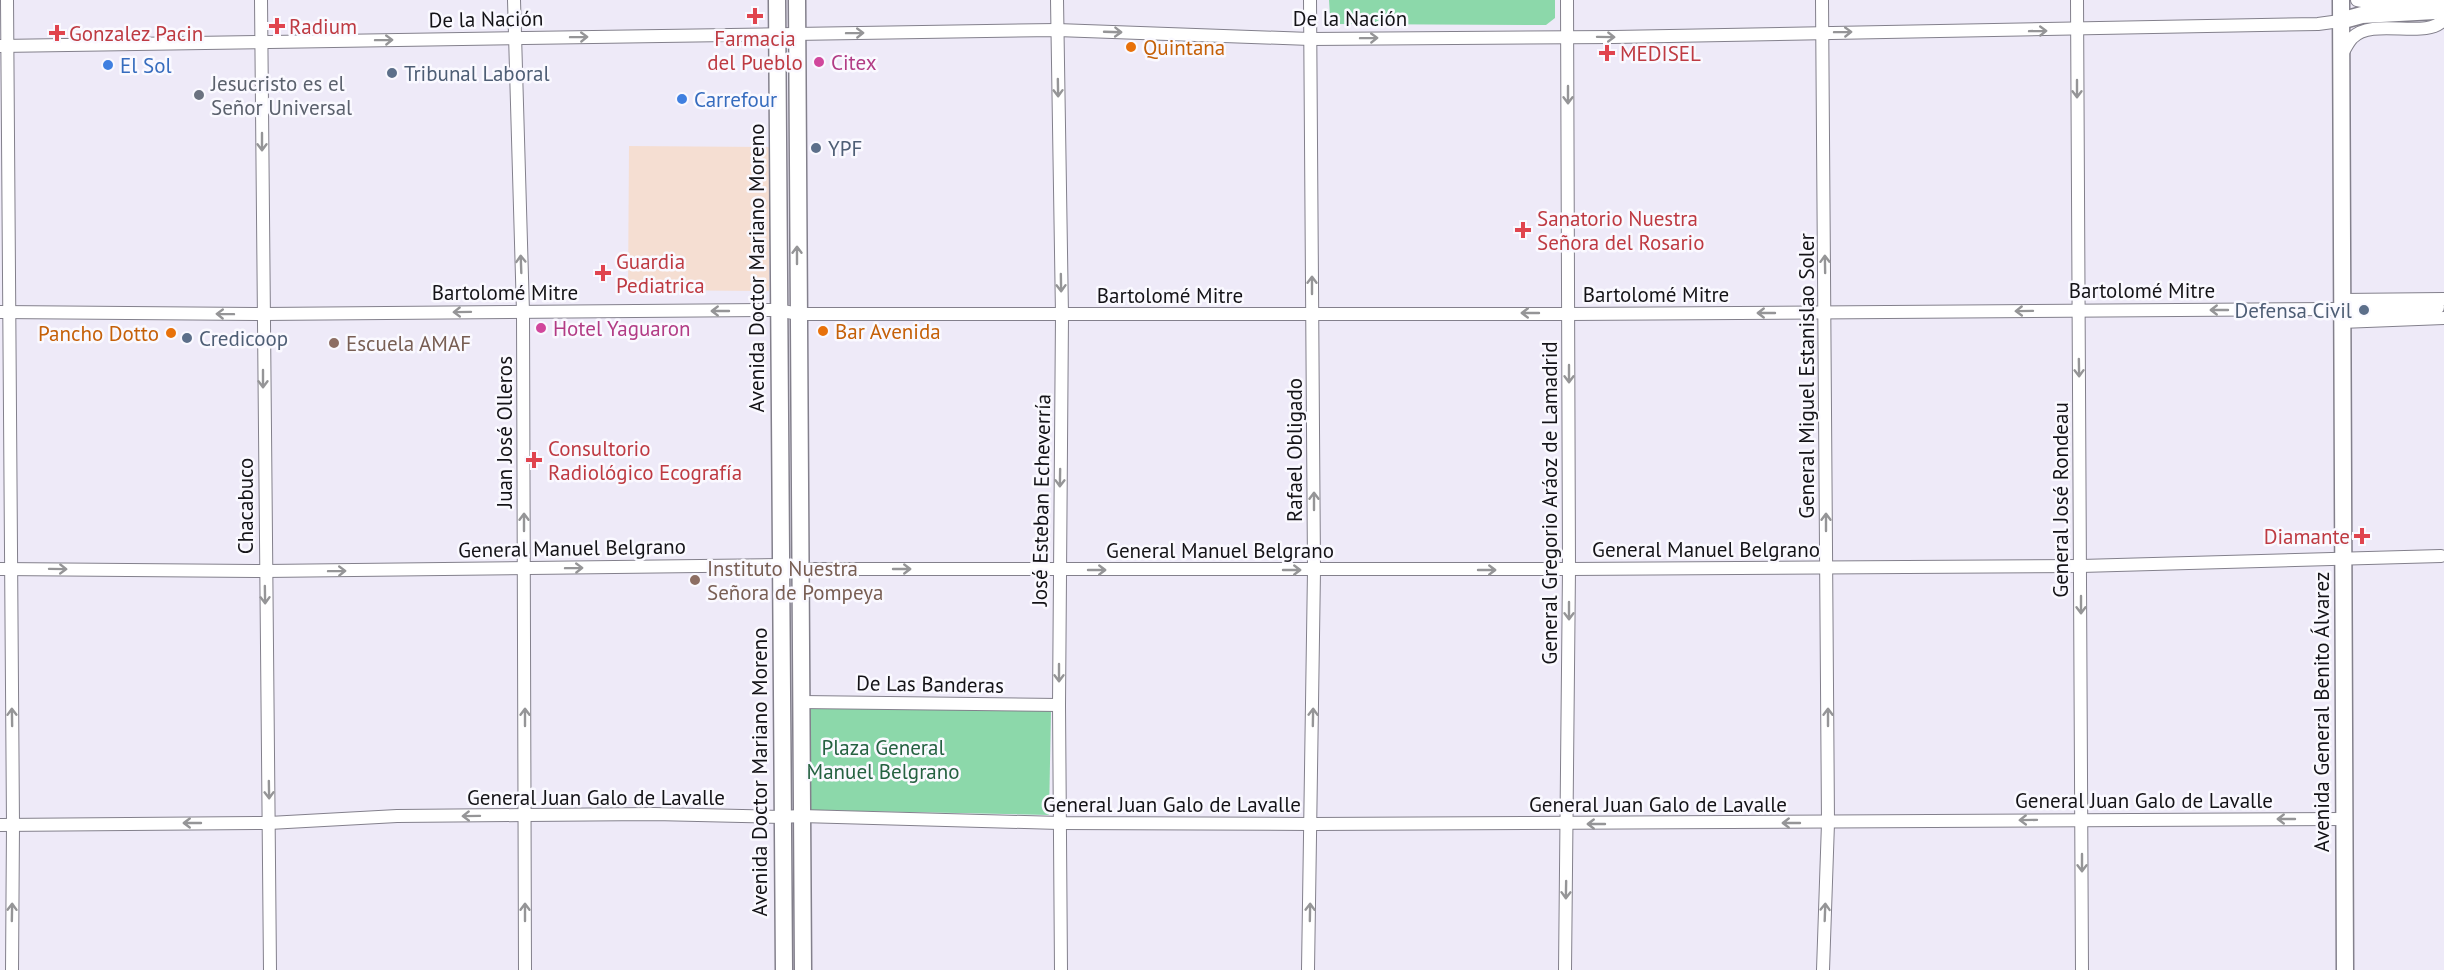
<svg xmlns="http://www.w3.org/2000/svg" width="2444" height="970" viewBox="0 0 2444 970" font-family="'PT Sans',sans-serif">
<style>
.medical{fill:#f5ded2}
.green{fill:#8cd8aa}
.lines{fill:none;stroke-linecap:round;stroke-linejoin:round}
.minor-casing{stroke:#83808c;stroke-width:14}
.major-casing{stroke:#83808c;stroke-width:19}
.minor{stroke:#fff;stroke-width:12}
.major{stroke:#fff;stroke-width:16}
.oneway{stroke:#959597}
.health-dot{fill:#e0444e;stroke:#faf9ff;stroke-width:2}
.food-dot{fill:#e8710a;stroke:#faf9ff;stroke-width:2}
.hotel-dot{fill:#d1479c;stroke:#faf9ff;stroke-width:2}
.shop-dot{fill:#3f7fe0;stroke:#faf9ff;stroke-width:2}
.service-dot{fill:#5c6f8a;stroke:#faf9ff;stroke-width:2}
.worship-dot{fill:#6b7280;stroke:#faf9ff;stroke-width:2}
.education-dot{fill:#8d6e63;stroke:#faf9ff;stroke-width:2}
.labels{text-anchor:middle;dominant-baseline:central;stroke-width:5;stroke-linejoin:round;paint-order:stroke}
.street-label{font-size:21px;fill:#141317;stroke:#faf9ff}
.health-label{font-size:21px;fill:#be3a42;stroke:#faf9ff;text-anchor:start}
.food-label{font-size:21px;fill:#c56008;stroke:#faf9ff;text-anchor:start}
.hotel-label{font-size:21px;fill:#b23c85;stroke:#faf9ff;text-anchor:start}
.shop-label{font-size:21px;fill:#366cbe;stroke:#faf9ff;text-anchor:start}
.service-label{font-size:21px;fill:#4e5e75;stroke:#faf9ff;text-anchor:start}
.worship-label{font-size:21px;fill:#5b616d;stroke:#faf9ff;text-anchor:start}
.education-label{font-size:21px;fill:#785e54;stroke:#faf9ff;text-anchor:start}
.park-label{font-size:21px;fill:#246140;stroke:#faf9ff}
</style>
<rect width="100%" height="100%" fill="#eeeaf8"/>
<path class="medical" d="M629,146L770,147L769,291L628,290Z"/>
<g class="green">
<path d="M1329,0H1555V18L1546,25L1335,24L1330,16Z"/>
<path d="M810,706L1051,711L1049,815L808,810Z"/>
</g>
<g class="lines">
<defs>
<g id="minor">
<path d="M7,0L13,825L12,970"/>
<path d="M261,0L270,970"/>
<path d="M514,0L523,312L525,970"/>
<path d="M1057,0L1062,315L1059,705L1061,970"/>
<path d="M1822,0L1828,823L1823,970"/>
<path d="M2077,0L2082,970"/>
<path d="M2357,0L2373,3L2430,0"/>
<path d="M2432,0L2443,5L2444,10"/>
<path d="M0,46L1057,30L1310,39L1614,37L2318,24L2340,21"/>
<path d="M2342,54C2345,49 2348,42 2352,38C2373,16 2428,41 2444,19"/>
<path d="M2341,300L2444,299"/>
<path d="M0,312L263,314L778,310L798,314H1569L2341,309"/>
<path d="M2341,322L2444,318"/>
<path d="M0,569L265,571L780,565L802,569H1569L2081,566L2441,556"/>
<path d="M801,702L1059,705"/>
<path d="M0,825L269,823L397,816L525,815L654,814L781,817L801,816L1059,823L1312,824L2345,819"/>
<path d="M1308,970L1314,570L1310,0"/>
<path d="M1565,970L1569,569L1567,0"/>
</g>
<g id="major">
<path d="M777,0L784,970"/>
<path d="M797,0L803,970"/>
<path d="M2341,0L2345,970"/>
<path d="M2340,21L2362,15L2435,11"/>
<path d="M2341,309L2436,307"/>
</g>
</defs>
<use href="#minor" class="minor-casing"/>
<use href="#major" class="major-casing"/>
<use href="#minor" class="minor"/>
<use href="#major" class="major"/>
</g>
<defs><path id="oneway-shaft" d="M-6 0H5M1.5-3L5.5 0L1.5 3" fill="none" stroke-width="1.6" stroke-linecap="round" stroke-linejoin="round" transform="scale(1.5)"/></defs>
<g class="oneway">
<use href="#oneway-shaft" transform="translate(2038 31) rotate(-1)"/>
<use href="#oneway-shaft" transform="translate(1113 32) rotate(2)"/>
<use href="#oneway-shaft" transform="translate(1843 32) rotate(-1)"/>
<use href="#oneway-shaft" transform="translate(855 33) rotate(-1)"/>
<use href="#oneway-shaft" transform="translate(579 37) rotate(-1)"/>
<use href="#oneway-shaft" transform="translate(1606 37) rotate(1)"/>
<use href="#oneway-shaft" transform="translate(1369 38) rotate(-1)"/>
<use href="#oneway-shaft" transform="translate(384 40) rotate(-1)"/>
<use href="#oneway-shaft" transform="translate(1058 88) rotate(89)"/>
<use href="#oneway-shaft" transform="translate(2077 89) rotate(90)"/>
<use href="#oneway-shaft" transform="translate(1568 95) rotate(90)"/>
<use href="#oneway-shaft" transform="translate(262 142) rotate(90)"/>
<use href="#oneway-shaft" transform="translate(797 255) rotate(-90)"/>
<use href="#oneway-shaft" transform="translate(521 264) rotate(-92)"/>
<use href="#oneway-shaft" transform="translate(1825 264) rotate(-91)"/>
<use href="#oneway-shaft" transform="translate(1061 283) rotate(89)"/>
<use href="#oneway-shaft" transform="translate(1312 285) rotate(-90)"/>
<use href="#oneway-shaft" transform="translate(2219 310) rotate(180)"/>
<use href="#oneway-shaft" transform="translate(720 311) rotate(180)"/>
<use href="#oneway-shaft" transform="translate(2024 311) rotate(179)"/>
<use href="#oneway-shaft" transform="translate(462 312) rotate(179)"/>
<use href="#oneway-shaft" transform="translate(1530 313) rotate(180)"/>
<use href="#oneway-shaft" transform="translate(1766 313) rotate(180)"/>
<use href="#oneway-shaft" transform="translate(225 314) rotate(-179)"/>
<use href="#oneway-shaft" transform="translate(2079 368) rotate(89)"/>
<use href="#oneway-shaft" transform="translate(1569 374) rotate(90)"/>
<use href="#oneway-shaft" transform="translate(263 379) rotate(90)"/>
<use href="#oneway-shaft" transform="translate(1060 478) rotate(91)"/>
<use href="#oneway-shaft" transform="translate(1314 501) rotate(-90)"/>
<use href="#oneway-shaft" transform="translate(524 522) rotate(-90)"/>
<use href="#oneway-shaft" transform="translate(1826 522) rotate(-90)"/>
<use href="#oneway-shaft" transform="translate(574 568) rotate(-1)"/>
<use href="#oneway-shaft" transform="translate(58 569) rotate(1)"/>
<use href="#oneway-shaft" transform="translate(902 569)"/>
<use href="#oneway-shaft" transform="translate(1097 570)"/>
<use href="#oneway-shaft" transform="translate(1292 570)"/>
<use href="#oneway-shaft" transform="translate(1487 570)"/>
<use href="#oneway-shaft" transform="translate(337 571) rotate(-1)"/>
<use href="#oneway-shaft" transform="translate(265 595) rotate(89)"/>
<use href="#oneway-shaft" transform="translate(2081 605) rotate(90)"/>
<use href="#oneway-shaft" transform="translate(1569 611) rotate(90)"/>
<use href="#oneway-shaft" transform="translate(1059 673) rotate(90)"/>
<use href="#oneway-shaft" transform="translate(12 717) rotate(-91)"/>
<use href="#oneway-shaft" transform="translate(525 717) rotate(-90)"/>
<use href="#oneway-shaft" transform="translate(1313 717) rotate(-89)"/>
<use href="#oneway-shaft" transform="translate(1828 717) rotate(-90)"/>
<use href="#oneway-shaft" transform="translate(269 790) rotate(89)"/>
<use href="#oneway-shaft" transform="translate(471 816) rotate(179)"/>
<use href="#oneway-shaft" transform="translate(2286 819) rotate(-180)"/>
<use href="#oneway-shaft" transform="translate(2028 820) rotate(179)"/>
<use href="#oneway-shaft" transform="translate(192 823) rotate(180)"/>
<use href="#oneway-shaft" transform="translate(1791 823) rotate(180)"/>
<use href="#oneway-shaft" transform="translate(1596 824) rotate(180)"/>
<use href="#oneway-shaft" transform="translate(2082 863) rotate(90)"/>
<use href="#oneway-shaft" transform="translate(1566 890) rotate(91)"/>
<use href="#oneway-shaft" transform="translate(12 912) rotate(-89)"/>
<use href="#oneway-shaft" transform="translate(525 912) rotate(-90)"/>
<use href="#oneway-shaft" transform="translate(1310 912) rotate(-89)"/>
<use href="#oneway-shaft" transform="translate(1825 912) rotate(-88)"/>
</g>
<g class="health-dot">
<path d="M752 7h6v6h6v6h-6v6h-6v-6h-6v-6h6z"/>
<path d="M274 17h6v6h6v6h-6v6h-6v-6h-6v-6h6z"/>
<path d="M54 24h6v6h6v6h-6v6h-6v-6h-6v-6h6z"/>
<path d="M1604 44h6v6h6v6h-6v6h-6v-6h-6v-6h6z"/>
<path d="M1520 221h6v6h6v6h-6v6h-6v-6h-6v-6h6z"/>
<path d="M600 264h6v6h6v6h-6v6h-6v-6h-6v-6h6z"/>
<path d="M531 451h6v6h6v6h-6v6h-6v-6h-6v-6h6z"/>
<path d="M2359 527h6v6h6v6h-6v6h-6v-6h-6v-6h6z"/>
</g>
<g class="food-dot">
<circle cx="1131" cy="47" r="6"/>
<circle cx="823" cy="331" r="6"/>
<circle cx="171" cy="333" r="6"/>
</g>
<g class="hotel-dot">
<circle cx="819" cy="62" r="6"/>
<circle cx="541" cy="328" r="6"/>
</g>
<g class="shop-dot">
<circle cx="108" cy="65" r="6"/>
<circle cx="682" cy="99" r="6"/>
</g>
<g class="service-dot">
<circle cx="392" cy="73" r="6"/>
<circle cx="816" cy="148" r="6"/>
<circle cx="2364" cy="310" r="6"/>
<circle cx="187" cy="338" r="6"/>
</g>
<circle class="worship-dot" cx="199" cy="95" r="6"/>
<g class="education-dot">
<circle cx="334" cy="343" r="6"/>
<circle cx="695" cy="580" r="6"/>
</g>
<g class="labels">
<g class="street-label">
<text x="1350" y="18">De la Nación</text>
<text transform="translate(486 19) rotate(-1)">De la Nación</text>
<text transform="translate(756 268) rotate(-90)">Avenida Doctor Mariano Moreno</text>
<text x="2142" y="290">Bartolomé Mitre</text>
<text x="505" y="292">Bartolomé Mitre</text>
<text x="1656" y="294">Bartolomé Mitre</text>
<text x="1170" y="295">Bartolomé Mitre</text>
<text transform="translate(1806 376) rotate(-90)">General Miguel Estanislao Soler</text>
<text transform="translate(504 432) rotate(-90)">Juan José Olleros</text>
<text transform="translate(1294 450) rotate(-90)">Rafael Obligado</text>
<text transform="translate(1041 500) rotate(-89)">José Esteban Echeverría</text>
<text transform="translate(2060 500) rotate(-90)">General José Rondeau</text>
<text transform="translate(1549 503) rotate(-90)">General Gregorio Aráoz de Lamadrid</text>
<text transform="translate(245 506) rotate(-90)">Chacabuco</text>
<text transform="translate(572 548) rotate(-1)">General Manuel Belgrano</text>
<text x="1706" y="549">General Manuel Belgrano</text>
<text x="1220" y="550">General Manuel Belgrano</text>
<text transform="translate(930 684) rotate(1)">De Las Banderas</text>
<text transform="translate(2321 712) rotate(-90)">Avenida General Benito Álvarez</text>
<text transform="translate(759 772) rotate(-90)">Avenida Doctor Mariano Moreno</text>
<text x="596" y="797">General Juan Galo de Lavalle</text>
<text x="2144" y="800">General Juan Galo de Lavalle</text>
<text x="1172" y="804">General Juan Galo de Lavalle</text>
<text x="1658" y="804">General Juan Galo de Lavalle</text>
</g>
<g class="health-label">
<text x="289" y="26">Radium</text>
<text x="69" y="33">Gonzalez Pacin</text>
<text x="755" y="38" text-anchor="middle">Farmacia<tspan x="755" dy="24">del Pueblo</tspan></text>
<text x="1620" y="53">MEDISEL</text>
<text x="1537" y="218">Sanatorio Nuestra<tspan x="1537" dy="24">Señora del Rosario</tspan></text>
<text x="616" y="261">Guardia<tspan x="616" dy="24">Pediatrica</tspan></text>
<text x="548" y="448">Consultorio<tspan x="548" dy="24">Radiológico Ecografía</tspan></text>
<text x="2350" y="536" text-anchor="end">Diamante</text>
</g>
<g class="food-label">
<text x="1143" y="47">Quintana</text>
<text x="835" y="331">Bar Avenida</text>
<text x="159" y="333" text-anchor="end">Pancho Dotto</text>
</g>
<g class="hotel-label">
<text x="831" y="62">Citex</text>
<text x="553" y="328">Hotel Yaguaron</text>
</g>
<g class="shop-label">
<text x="120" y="65">El Sol</text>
<text x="694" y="99">Carrefour</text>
</g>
<g class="service-label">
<text x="404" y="73">Tribunal Laboral</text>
<text x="828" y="148">YPF</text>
<text x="2352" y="310" text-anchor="end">Defensa Civil</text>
<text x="199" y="338">Credicoop</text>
</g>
<g class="worship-label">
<text x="211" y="83">Jesucristo es el<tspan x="211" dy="24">Señor Universal</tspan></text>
</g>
<g class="education-label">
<text x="346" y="343">Escuela AMAF</text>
<text x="707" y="568">Instituto Nuestra<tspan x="707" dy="24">Señora de Pompeya</tspan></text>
</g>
<g class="park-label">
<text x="883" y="747">Plaza General<tspan x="883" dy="24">Manuel Belgrano</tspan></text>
</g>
</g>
</svg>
